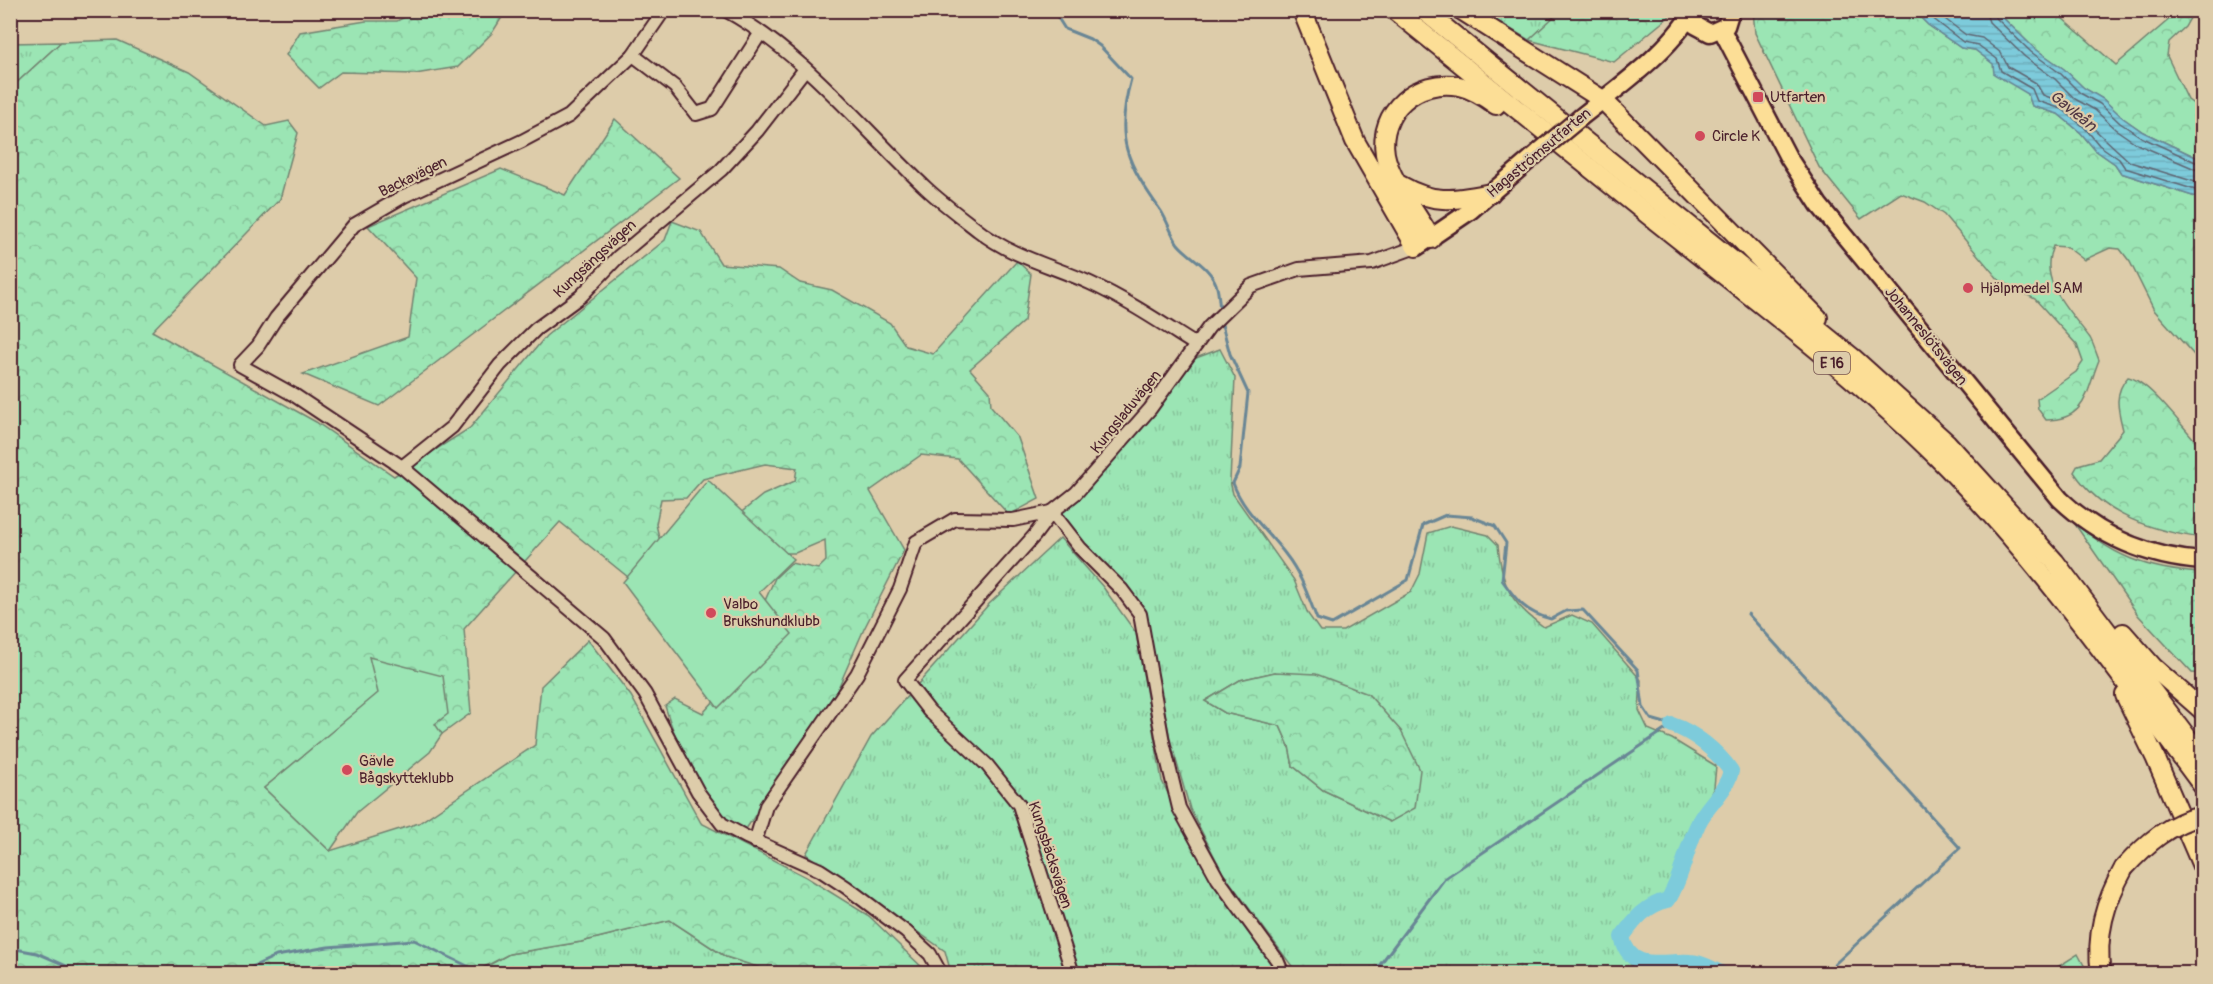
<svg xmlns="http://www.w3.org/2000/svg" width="2213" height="984" viewBox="0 0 2213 984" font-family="Pangolin,sans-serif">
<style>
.grass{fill:url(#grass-tufts);stroke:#728270;stroke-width:1.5;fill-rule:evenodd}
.forest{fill:url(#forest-crowns);stroke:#728270;stroke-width:1.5}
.pitch{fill:#9be5b4;stroke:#728270;stroke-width:1.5}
.water{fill:url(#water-rules);stroke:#698695;stroke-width:1.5}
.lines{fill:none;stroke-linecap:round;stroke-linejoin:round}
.shore{stroke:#5e6471;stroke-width:1.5}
.stream{stroke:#698695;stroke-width:3}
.river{stroke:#7dcbdb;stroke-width:16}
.minor-casing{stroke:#4a1f2b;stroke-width:16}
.major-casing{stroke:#4a1f2b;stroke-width:21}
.highway-casing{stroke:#4a1f2b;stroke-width:22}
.minor{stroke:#dca;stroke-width:12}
.major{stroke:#fcde96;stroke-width:16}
.highway{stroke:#fcde96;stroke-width:18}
.major-bridge-casing{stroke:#4a1f2b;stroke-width:21;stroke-linecap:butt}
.highway-bridge-casing{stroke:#4a1f2b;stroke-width:22;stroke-linecap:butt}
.major-bridge{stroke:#fcde96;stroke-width:16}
.highway-bridge{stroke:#fcde96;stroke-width:18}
.poi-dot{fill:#d1495b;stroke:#dca;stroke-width:2}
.labels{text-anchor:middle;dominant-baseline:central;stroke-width:4.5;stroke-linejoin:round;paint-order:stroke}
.shield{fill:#dca;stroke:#765351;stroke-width:1.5}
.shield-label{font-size:14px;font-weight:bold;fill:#4a1f2b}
.poi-label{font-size:15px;fill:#4a1f2b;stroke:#dca;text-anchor:start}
.street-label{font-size:15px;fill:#4a1f2b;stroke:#dca}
.water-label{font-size:16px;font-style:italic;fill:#523945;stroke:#dca}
</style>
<defs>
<pattern id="grass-tufts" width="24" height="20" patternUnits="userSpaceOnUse" patternTransform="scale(1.5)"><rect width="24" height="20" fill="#9be5b4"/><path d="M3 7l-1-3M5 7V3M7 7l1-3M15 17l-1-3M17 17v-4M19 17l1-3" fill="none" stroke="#87c49b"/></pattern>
<pattern id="forest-crowns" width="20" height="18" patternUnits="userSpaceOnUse" patternTransform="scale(1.5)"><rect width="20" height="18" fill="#9be5b4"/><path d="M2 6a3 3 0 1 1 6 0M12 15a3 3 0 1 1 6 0" fill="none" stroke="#87c49b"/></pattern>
<pattern id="water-rules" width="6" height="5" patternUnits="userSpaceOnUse" patternTransform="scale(1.5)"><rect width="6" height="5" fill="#7dcbdb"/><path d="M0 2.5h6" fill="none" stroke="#6eaebc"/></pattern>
</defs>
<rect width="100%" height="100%" fill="#dca"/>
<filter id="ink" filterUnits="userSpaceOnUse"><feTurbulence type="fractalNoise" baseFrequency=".0167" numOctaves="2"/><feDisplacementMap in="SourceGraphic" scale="12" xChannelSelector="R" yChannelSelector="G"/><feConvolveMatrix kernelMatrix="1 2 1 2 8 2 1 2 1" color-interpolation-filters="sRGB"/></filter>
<g filter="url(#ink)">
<g class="grass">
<path d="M1480,11H1561L1529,40Z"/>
<path d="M61,42L11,88V43Z"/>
<path d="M1220,349L1235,378L1230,481L1233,494L1294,580L1308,614L1320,631H1343L1411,592L1420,574L1428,533L1451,526L1488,535L1498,545C1502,586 1510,603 1544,627L1572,615L1592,624L1641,680L1639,710L1648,729L1672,739L1716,766L1714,787L1699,817L1673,888L1637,912L1617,935L1625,957L1637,973H1297L1223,873L1190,809L1170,739L1147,620L1127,587L1087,547L1059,511L1188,361ZM1275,672L1390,822L1323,790L1293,766L1289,746L1280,726L1225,713L1205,701L1240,680Z"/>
<path d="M1060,538L1103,587L1136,633L1162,781L1177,812L1274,964L1277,973H951L945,951L806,854L871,737L989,604Z"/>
<path d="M670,920L726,957L767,970V973L473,974L509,954L581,942Z"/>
</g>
<g class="forest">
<path d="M418,10L506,11L492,33L458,67L415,74L341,72L319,88L286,55L300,32L366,21H397Z"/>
<path d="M1561,10H1676V11L1614,62L1529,40Z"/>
<path d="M1753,10L1914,11L1928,25L1961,48L1975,50L1994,64L2028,94L2032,106L2058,114L2081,133L2095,150L2115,164L2121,173L2202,199V364L2154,310L2130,262L2120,249L2110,248L2084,260L2067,247L2053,246C2037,282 2071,312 2090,338C2094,345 2096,353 2099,360C2086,392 2087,420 2046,420L2038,409L2037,399L2076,372L2083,362L2077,345L2035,299L1999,280L1944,215L1925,202L1901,193L1861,219L1819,167L1755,33Z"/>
<path d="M1996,11H2054L2116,65L2179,11H2194L2185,27L2169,42L2167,56L2188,100L2202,110V160L2143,132L2123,118L2103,99L2084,88L2064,69L2034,48Z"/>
<path d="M117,40L189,72L266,126L289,121L298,133L280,199L152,331L316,422L394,476L470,428L546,336L665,240L672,221L701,232L721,264L779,269L800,283L832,290L890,323L906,346L933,354L1017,261L1031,274L1024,321L970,369L990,392L991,406L1018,438L1039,499L1009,515L958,459L921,455L870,491L904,550L864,629L832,702L746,829C740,826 730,824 725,820C701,799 674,737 665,706L675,699L703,713L727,687L775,578L791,563L818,569L826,561L825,540L795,553H764L738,515L763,495L795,481L797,468L765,464L703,479L686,498L661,499L656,524L660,542L628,577L560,522L464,629L471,713L442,734L370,658L379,693L264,788L330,851L419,823L535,745L541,686L588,640L631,696L701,823L806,877L869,916L928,973H767V970L726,957L670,920L581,942L509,954L473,973L11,974V88L61,42Z"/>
<path d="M615,119L679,178L379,406L303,374L408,337L416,278L368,226L501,169L565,195Z"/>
<path d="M2128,377C2150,381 2185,431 2202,448V538C2153,531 2103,516 2074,472L2078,465L2099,459L2123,430C2118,410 2113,393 2128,377Z"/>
<path d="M2070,517C2109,556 2148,570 2202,573V674L2192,673L2138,615Z"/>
<path d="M1275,672L1316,674L1368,694L1401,731L1420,770L1415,808L1390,822L1323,790L1293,766L1289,746L1280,726L1225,713L1205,701L1240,680Z"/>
<path d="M2078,954L2088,973H2048Z"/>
</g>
<g class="pitch">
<path d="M708,480L793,559L759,592L792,634L718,708L623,582Z"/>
<path d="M369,657L443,676L448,714L435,724L442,734L430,752L357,812L330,851L264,788L378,693Z"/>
</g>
<path class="water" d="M1914,11H1996L2034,48L2064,69L2084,88L2103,99L2123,118L2143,132L2202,160V199L2121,173L2115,164L2095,150L2081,133L2058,114L2032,106L2028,94L1994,74L1993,64L1975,50L1961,48L1928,25Z"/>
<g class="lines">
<g class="shore">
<path d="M1922,10L1963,42L1978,45L1997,59L2001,71L2032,89L2037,101L2062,109L2085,128L2099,145L2119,159L2125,168L2202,192"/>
<path d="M1933,10L1966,35L1982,38L2001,53L2008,67L2036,83L2043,95L2067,104L2130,162L2202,184"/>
<path d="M1985,10L1989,22L2025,57L2055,79L2075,99L2095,110L2115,129L2137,144L2202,172"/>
<path d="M1993,10L1995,17L2031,52L2060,73L2080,93L2100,104L2120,123L2141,137L2202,165"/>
</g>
<g class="stream">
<path d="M1053,10L1065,29L1090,39L1100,46L1131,79C1114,139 1127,163 1161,211C1168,222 1171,234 1178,244C1190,258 1209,266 1216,284C1219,292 1219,303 1220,311"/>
<path d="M1221,321L1230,354L1248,393L1240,468L1233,483C1243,511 1268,531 1286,555C1301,574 1308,596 1317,619L1332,624L1408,580L1423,525L1446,515L1472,517L1495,526L1506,543L1502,580C1517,601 1526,613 1551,619L1566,611L1583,610L1638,670L1643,707L1651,719L1672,725L1445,878L1373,974"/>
<path d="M1748,614L1960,848L1824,974"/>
<path d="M10,948L37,953L85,974"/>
<path d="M237,974L276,956L328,947L414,940L484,974"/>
</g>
<path class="river" d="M1672,725C1694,732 1718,752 1731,771C1726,792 1708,804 1699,822C1686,847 1683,876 1668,900C1646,905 1635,919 1622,937C1630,974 1664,960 1690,962C1700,962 1713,969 1722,974"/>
<defs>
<g id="minor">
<path d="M664,10L633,55L569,116L522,141L404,196L354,225L276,318L258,346L240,365L294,395L402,467L604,638L645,694L698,792L722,824L746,837L820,870L846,887L906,932L930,954L941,974"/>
<path d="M725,10C803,52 862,128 926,188C942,203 961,217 979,231C1012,257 1053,266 1090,283C1127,300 1161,323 1196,345"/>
<path d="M633,55L675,87L696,114L712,109L760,34"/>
<path d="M402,467L452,427L500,365L536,329L581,296L619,256L721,170L757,131L805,69"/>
<path d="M1052,512L1080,548L1122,590L1140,614L1163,742L1179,808L1218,879L1277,960L1283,974"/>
<path d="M755,842L766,806L857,674L900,589L916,542L955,519L1013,520L1052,512"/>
<path d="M1073,974L1019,805L987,765L929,711L905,680L1034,536L1052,512L1076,493L1150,409L1209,327L1251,286L1299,269L1372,263L1416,247"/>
</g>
<g id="major">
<path d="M1692,10L1695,25L1710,33L1726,26L1731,10"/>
<path d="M1722,30L1788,157L1819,205L2060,499C2100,537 2147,557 2202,561"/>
<path d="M1581,117C1616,89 1669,52 1691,13"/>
<path d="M1420,245L1470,211L1540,151"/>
</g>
<g id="highway">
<path d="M1302,10L1355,141L1416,247"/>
<path d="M1394,10C1489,86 1582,162 1676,237C1765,308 1856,376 1936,456C2036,556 2118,672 2202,785"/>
<path d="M1423,10L1853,358L1947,443L2055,562L2202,757"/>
<path d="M1461,10L1603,100L1818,318"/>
<path d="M1400,185C1435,205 1454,200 1491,193"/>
<path d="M1431,239C1418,214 1390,181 1385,154C1378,111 1417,78 1459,86C1473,89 1485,97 1496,105"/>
<path d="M2123,633L2153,667L2202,710"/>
<path d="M2125,695L2155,757L2202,866"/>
<path d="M2101,974C2095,935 2105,902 2124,868"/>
</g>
</defs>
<use href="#minor" class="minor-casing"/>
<use href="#major" class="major-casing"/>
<use href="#highway" class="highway-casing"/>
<use href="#minor" class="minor"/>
<use href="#major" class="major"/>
<use href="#highway" class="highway"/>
<defs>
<path id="major-bridge" d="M1540,151L1581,117"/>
<path id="highway-bridge" d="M2124,868C2146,844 2169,823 2202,816"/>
</defs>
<use href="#major-bridge" class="major-bridge-casing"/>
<use href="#highway-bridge" class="highway-bridge-casing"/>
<use href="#major-bridge" class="major-bridge"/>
<use href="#highway-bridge" class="highway-bridge"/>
</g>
</g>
<g class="poi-dot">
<rect x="1752" y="91" width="12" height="12" rx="3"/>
<circle cx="1700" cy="136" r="6"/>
<circle cx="1968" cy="288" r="6"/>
<circle cx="711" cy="613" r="6"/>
<circle cx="347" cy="770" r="6"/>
</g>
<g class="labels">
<rect class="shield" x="1814" y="352" width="36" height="22" rx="4.5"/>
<g class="shield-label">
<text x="1832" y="363">E 16</text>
</g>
<g class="poi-label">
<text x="1770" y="97">Utfarten</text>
<text x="1712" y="136">Circle K</text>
<text x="1980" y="288">Hjälpmedel SAM</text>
<text x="723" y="604">Valbo<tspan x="723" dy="17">Brukshundklubb</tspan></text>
<text x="359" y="761">Gävle<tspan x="359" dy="17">Bågskytteklubb</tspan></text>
</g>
<g class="street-label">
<text transform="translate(1539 153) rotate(-40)">Hagaströmsutfarten</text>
<text transform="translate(413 177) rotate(-26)">Backavägen</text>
<text transform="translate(595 259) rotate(-43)">Kungsängsvägen</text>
<text transform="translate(1926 336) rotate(51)">Johanneslötsvägen</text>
<text transform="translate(1126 412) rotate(-51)">Kungsladuvägen</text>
<text transform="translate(1050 855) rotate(72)">Kungsbäcksvägen</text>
</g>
<g class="water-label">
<text transform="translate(2073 111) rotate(39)">Gavleån</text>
</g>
</g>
<rect width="2213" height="984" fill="none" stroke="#dca" stroke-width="36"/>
<rect x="18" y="18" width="2177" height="948" fill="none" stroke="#4a1f2b" stroke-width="2" filter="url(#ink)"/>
</svg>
